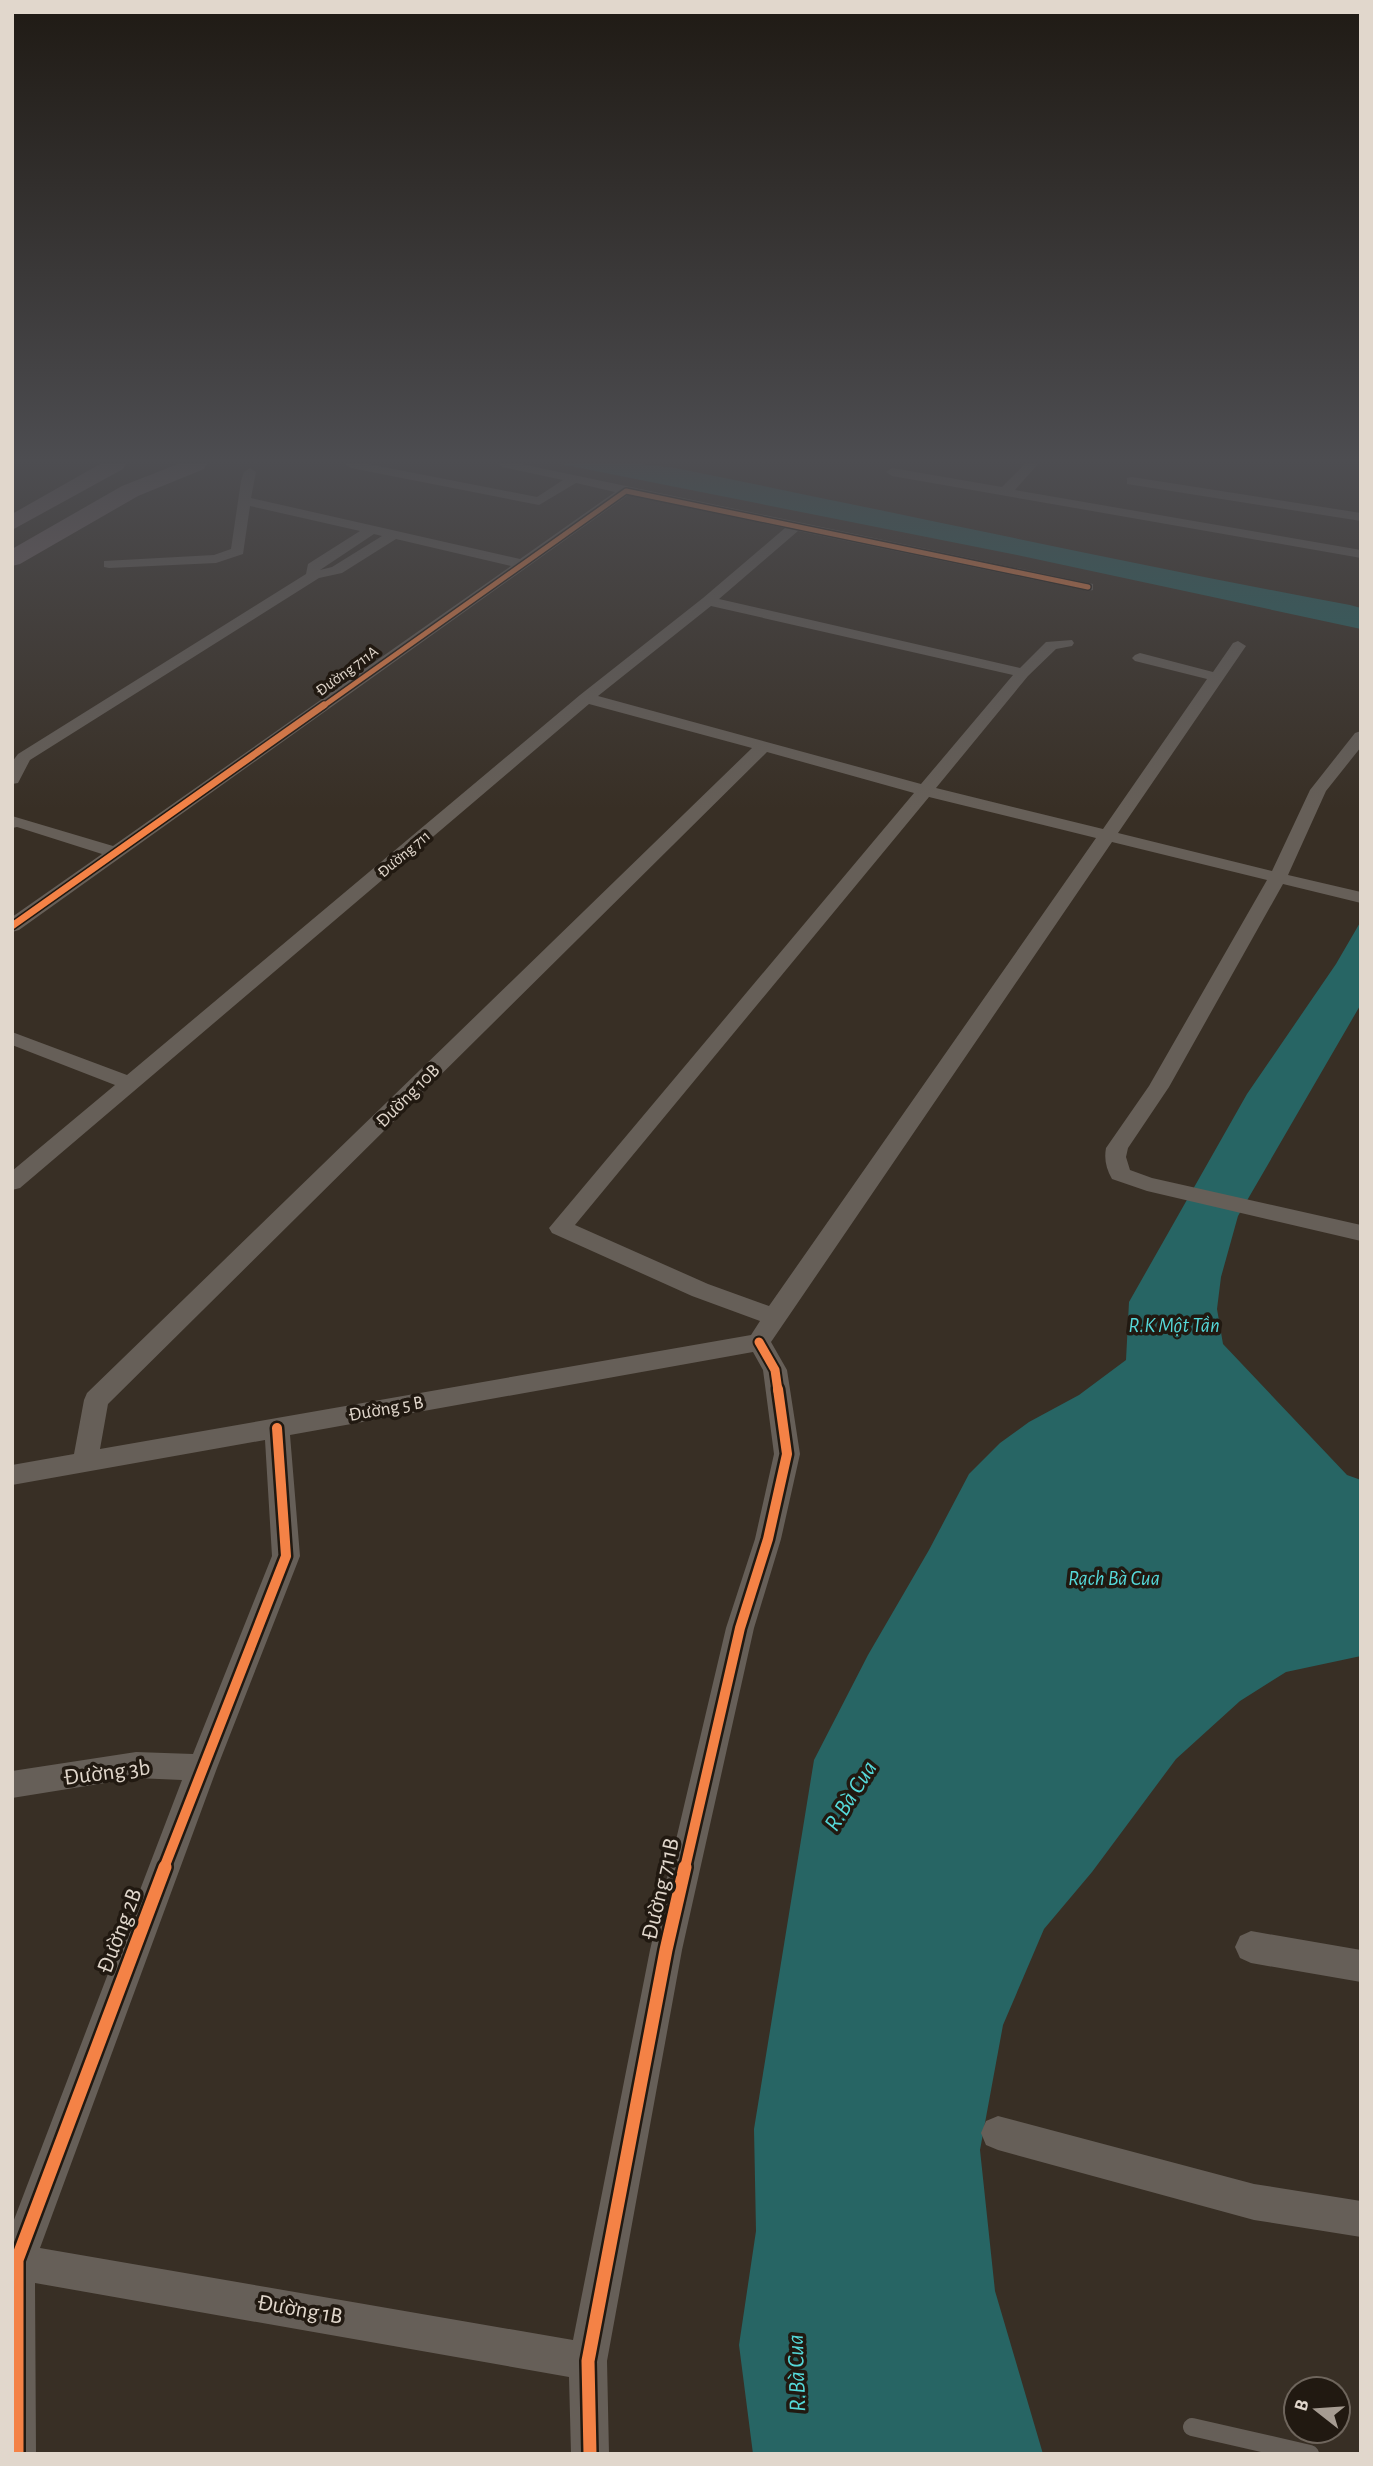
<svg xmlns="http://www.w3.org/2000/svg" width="1373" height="2466" viewBox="0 0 1373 2466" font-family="'Alegreya Sans',sans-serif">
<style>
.water{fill:#276564}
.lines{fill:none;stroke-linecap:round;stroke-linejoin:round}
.lane{stroke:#665f58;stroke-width:18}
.street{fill:#665f58;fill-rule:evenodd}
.highway{fill:#746566;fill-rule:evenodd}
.cycleway-far4-casing{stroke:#211911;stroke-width:8}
.cycleway-far3-casing{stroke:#211911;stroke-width:10}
.cycleway-far2-casing{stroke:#211911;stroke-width:13}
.cycleway-far1-casing{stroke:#211911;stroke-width:15}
.cycleway-casing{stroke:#211911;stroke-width:18}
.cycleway-far4{stroke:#f48246;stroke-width:5}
.cycleway-far3{stroke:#f48246;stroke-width:7}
.cycleway-far2{stroke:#f48246;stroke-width:9}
.cycleway-far1{stroke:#f48246;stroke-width:10}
.cycleway{stroke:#f48246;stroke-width:13}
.labels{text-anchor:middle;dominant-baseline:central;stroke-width:7;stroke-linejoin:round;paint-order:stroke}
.far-street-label{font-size:16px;fill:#e1d7cc;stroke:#211911}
.street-label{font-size:19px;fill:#e1d7cc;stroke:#211911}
.water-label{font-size:21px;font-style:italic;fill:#55d9da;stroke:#211911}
.near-street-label{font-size:23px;fill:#e1d7cc;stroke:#211911}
.near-water-label{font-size:24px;font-style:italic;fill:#55d9da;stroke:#211911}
</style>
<rect width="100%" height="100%" fill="#382f25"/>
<g class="water">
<path d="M560,464H641L675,468C900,513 1124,563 1350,605L1361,608V629L1017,555Z"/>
<path d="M1361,921V1004L1238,1216L1221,1277L1217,1309L1223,1344L1347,1475L1361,1480V1656L1286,1672L1240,1701L1176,1759L1092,1872L1044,1929L1003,2025L980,2150L995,2291L1043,2454H753L739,2345L756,2231L754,2129L814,1760L868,1655L929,1550L969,1474L1000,1443L1029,1422L1079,1395L1126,1360L1129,1302L1247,1094L1336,964Z"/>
</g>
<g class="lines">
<path class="lane" d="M1192,2427L1310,2454"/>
<g class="street">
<path d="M345,464H368L537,497L563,480L502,467L500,464H521L1093,584V590L1088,591L798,531L719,599L1020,668L1046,642L1072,640L1074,643L1072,646L1056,649L1028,676L936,788L1103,829L1207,679L1135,661L1132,658L1135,655L1140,653L1213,672L1233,643L1238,641L1246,646L1118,833L1272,871L1310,790L1355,733L1361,731V747L1326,791L1288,875L1361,892V903L1283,884L1169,1087L1128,1148L1126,1157L1130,1170L1152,1178L1361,1225V1241L1147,1191L1112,1179C1106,1169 1104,1159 1106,1148L1149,1086L1267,880L1112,842L771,1342L787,1370L800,1454L781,1539L754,1628L682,1950L607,2361L609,2454H571L569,2377L35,2283L36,2454H12V2225L182,1780L136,1778L12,1798V1771L136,1752L193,1754L272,1556L265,1440L12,1485V1465L74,1454L84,1400L87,1393L752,748L589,704L20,1188L12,1190V1171L115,1085L12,1045V1032L127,1075L580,695L703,598L785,528L628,495L19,930L12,932V917L102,854L17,827L12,828V816L113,846L511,566L396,539L342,573L319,578L30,760L18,783L12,784V762L18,754L306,574L308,564L360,531L250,506L243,554L216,563L109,568L104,567V561L214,555L231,549L241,481L244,472L250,468L256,472L251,498L520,559L615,492L576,483L539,505L351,468ZM374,534L382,536L332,567L320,570ZM711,606L1013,675L921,784L598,696ZM767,752L914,793L549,1228L552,1233L692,1296L760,1321L751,1335L100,1449L108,1404ZM929,797L1096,838L769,1306L708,1284L575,1225ZM753,1352L763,1370L774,1454L755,1539L726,1628L650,1950L573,2340L40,2248L217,1768L300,1556L290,1435Z"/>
<path d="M1025,464H1038L1015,490L1361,550V558L892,476L886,472L892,468L1002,487Z"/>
<path d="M1132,477L1361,513V521L1127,484V478Z"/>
<path d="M1251,1931L1361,1950V1982L1251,1963L1240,1958L1235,1947L1240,1936Z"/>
<path d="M998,2116L1254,2184L1361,2201V2237L1254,2220L998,2150L986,2145L981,2133L986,2121Z"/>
</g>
<g class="highway">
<path d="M100,464H126L123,469L12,530V514Z"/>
<path d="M178,464H207L204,469L138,496L20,564L12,566V549L122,486Z"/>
</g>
<defs>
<path id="cycleway-far4" d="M322,707L626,491L1088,587"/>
<path id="cycleway-far3" d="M12,926L324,705"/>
<path id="cycleway-far2" d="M759,1342L775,1370L778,1391"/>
<g id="cycleway-far1">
<path d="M164,1868L286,1556L277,1428"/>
<path d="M685,1868L740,1628L768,1539L787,1454L778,1389"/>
</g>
<g id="cycleway">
<path d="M17,2454V2260L165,1867"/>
<path d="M590,2454L588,2361L666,1950L685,1867"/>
</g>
</defs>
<use href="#cycleway-far4" class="cycleway-far4-casing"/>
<use href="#cycleway-far3" class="cycleway-far3-casing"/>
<use href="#cycleway-far2" class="cycleway-far2-casing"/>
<use href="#cycleway-far1" class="cycleway-far1-casing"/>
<use href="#cycleway" class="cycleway-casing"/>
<use href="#cycleway-far4" class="cycleway-far4"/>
<use href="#cycleway-far3" class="cycleway-far3"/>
<use href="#cycleway-far2" class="cycleway-far2"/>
<use href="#cycleway-far1" class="cycleway-far1"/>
<use href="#cycleway" class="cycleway"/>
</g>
<linearGradient id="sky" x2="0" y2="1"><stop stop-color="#1f1a14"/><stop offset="0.57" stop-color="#4d4d51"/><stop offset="1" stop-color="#4d4d51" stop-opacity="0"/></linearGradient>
<rect width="1373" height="809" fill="url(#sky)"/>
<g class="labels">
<g class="far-street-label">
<text transform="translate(347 671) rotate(-36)">Đường 711A</text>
<text transform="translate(404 854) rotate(-40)">Đường 711</text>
</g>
<g class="street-label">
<text transform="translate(408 1096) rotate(-45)">Đường 10B</text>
<text transform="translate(386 1409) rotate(-10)">Đường 5 B</text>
</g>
<g class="water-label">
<text x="1174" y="1325">R.K Một Tần</text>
<text x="1114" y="1578">Rạch Bà Cua</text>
</g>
<g class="near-street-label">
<text transform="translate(107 1773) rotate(-7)">Đường 3b</text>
<text transform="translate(661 1889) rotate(-77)">Đường 711B</text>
<text transform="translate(120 1931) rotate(-69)">Đường 2B</text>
<text transform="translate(300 2310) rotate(10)">Đường 1B</text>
</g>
<g class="near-water-label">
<text transform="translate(851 1796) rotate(-58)">R.Bà Cua</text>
<text transform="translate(797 2373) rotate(-92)">R.Bà Cua</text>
</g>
</g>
<rect width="1373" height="2466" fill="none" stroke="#e1d7cc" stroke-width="28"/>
<g transform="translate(1317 2410) rotate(287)"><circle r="33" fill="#211911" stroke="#6e655c" stroke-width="2"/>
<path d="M0-5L12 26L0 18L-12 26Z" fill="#a69c92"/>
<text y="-10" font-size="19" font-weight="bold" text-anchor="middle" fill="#e1d7cc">B</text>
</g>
</svg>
